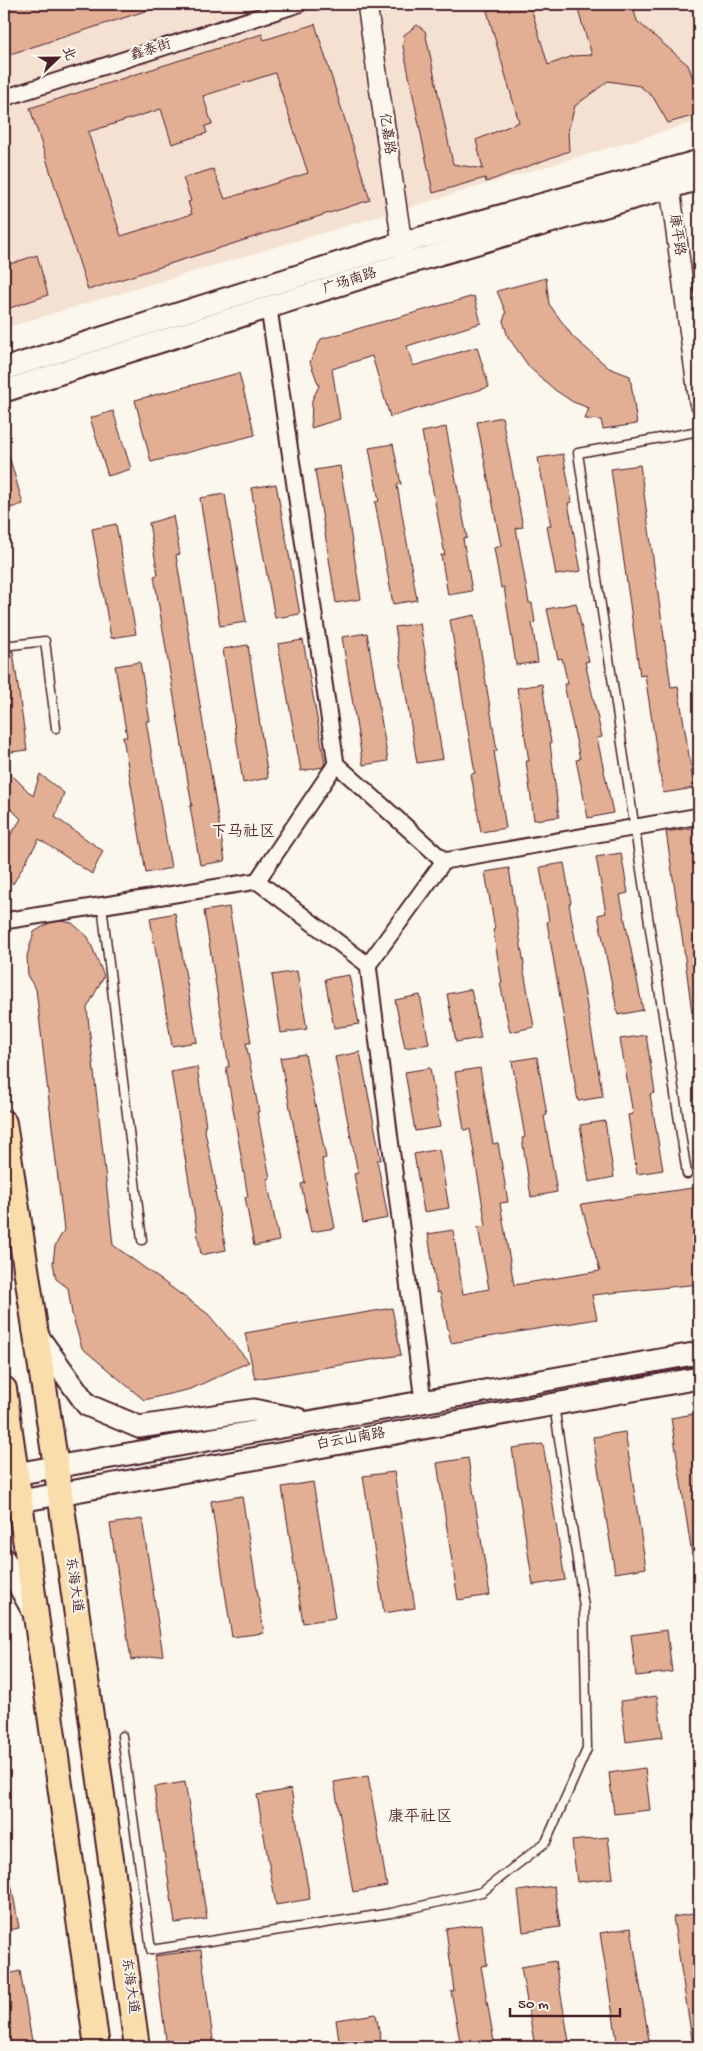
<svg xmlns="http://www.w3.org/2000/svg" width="703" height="2051" viewBox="0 0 703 2051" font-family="'Gochi Hand','LXGW WenKai TC',sans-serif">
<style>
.built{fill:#f4e1d2}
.building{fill:#e2af94;stroke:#4a1f2b;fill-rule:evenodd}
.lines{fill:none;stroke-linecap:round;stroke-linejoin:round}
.service-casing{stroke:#4a1f2b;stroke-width:11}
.minor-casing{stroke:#4a1f2b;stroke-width:19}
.tertiary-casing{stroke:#4a1f2b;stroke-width:22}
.secondary-casing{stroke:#4a1f2b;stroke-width:25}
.primary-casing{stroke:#4a1f2b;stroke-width:28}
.service{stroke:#fbf7ec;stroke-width:8}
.minor{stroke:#fbf7ec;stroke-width:15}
.tertiary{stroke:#fbf7ec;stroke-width:19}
.secondary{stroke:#fbf7ec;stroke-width:21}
.primary{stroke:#f9deab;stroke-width:24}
.labels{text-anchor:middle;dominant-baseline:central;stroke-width:4;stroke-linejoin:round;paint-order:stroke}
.street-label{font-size:14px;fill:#4a1f2b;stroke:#fbf7ec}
.quarter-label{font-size:16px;fill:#4a1f2b;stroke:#fbf7ec}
</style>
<rect width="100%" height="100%" fill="#fbf7ec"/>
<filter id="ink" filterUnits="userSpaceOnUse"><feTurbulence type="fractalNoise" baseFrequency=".02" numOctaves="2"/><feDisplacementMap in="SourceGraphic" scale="10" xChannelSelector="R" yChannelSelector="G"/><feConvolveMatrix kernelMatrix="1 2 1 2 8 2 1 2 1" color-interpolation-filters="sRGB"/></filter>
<g filter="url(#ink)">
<path class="built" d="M4,4H699V121L4,328Z"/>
<g class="building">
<path d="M4,4H160L161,6L4,56Z"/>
<path d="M485,4H530L548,65L573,56L592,55L576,4H632L637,21L688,65L699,95V114L668,123L653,97L640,86L608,81L575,106L568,131L569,151L486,182L485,178L433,193L403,46L404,35L417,25L425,31L453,164L483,169L476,140L519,122Z"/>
<path d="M315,24L370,200L88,290L30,108L262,34L264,40ZM275,73L308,173L225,199L213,169L183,178L191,201L188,202L192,214L121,236L88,132L161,109L172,144L207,133L205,126L212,124L203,96Z"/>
<path d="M37,255L48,295L4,310V266Z"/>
<path d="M546,278L549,304L573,337L609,368L630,376L637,424L603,429L601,420L585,419L589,408L573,402L555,390L530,368L508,337L503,321L506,313L497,291Z"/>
<path d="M474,296L481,323L407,346L413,366L477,347L489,387L390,417L372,356L332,369L340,419L311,428L312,400L319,386L310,362L321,339Z"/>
<path d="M239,373L255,435L151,462L135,400Z"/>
<path d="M113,411L131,469L108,476L90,418Z"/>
<path d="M502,417L523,527L516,528L529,603H532L535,622L532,623L538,662L516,665L504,587L501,588L494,548L501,546L477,422Z"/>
<path d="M446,427L467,538L463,539L472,591L448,595L441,555H445L422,432Z"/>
<path d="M393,444L401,484L397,485L417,600L393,604L375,502L379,501L369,448Z"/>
<path d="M4,449H7L23,504L4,510Z"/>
<path d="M563,454L572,502L568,503L581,571L556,575L547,526H551L538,458Z"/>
<path d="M640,465L671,687L678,686L694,788L663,793L645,675L640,676L611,469Z"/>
<path d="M340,466L361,599L336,603L315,470Z"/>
<path d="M276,484L300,614L275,618L251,488Z"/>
<path d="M225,494L246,622L220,626L200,498Z"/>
<path d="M173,516L180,554L176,555L225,861L200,865L190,806H192L154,576L158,575L149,523Z"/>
<path d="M116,524L136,634L111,638L92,529Z"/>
<path d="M576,603L589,661L585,662L602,737L597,738L613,813L588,818L576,760L580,759L564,684H568L562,658L558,659L547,609Z"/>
<path d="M475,615L497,751H494L506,828L481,832L471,774L475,773L450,620Z"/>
<path d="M420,623L443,759L417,763L395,627Z"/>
<path d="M367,633L388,761L363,765L342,637Z"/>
<path d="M303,640L325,763L323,767L301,771L278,644Z"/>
<path d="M248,645L268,778L243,783L223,649Z"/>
<path d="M13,651L27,750L4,753V652Z"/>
<path d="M140,662L150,721H146L171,868L146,873L123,737H127L115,666Z"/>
<path d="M542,684L551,743H550L559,817L534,820L526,761H529L517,688Z"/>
<path d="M4,767L33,796L40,774L64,793L55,817L103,851L92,874L39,839L13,884L4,874V845L21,819L4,802Z"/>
<path d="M696,827L699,847V1013H692L683,943L666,832Z"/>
<path d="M621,853L628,893L620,895L643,1010L618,1015L598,915L606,913L596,857Z"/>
<path d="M564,863L571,903L569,904L603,1097L578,1101L547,922L549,921L540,867Z"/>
<path d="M509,868L524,965L523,966L534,1027L510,1032L500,983H502L493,930L495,929L485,872Z"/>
<path d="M229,907L251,1043H246L259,1112H257L270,1178L267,1179L279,1241L254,1246L245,1197H248L226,1067H229L204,911Z"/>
<path d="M175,913L197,1042L172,1046L150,918Z"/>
<path d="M61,921L72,923L88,937L104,976L87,1008L113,1245L208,1314L249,1362L191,1389L144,1400L82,1348L72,1314L68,1288L56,1279L53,1263L55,1246L64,1230L36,989L28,977L27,956L34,932L49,923Z"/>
<path d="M297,971L307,1029L281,1033L272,975Z"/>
<path d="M349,975L359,1024L334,1028L325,979Z"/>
<path d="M471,989L481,1038L456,1042L447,994Z"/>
<path d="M420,995L429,1044L405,1048L395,1000Z"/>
<path d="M646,1035L655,1093L650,1094L663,1170L637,1174L628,1115L633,1114L620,1039Z"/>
<path d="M360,1052L381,1160H377L388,1218L363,1223L354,1174L358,1173L335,1057Z"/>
<path d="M305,1054L326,1158L322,1159L335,1228L311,1232L301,1184L305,1183L280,1058Z"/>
<path d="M537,1057L547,1115L544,1116L557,1192L531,1197L522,1138L525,1137L512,1061Z"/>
<path d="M197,1067L206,1126H204L217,1191H215L226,1250L201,1255L171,1072Z"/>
<path d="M430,1068L440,1127L415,1131L405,1072Z"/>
<path d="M480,1068L493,1144L498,1143L508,1202L500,1203L514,1285L600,1271L581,1204L699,1187V1284L592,1295L597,1319L451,1343L440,1292L437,1293L428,1234L453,1230L463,1294L489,1289L478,1227L486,1226L470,1129L464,1130L455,1072Z"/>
<path d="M605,1121L614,1177L589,1182L580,1125Z"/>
<path d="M439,1149L449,1208L424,1212L414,1154Z"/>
<path d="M392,1308L401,1355L255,1379L245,1333Z"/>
<path d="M699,1413V1555H692L671,1418Z"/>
<path d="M625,1432L646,1568L615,1573L593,1437Z"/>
<path d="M543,1444L565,1580L533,1585L512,1448Z"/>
<path d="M468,1458L490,1595L458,1600L437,1463Z"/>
<path d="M394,1472L415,1608L384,1613L363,1476Z"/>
<path d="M313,1482L335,1618L303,1623L282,1487Z"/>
<path d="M242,1496L264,1633L232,1637L211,1501Z"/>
<path d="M142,1519L163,1655L131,1660L110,1524Z"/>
<path d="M667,1630L672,1672L636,1676L631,1635Z"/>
<path d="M657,1696L663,1737L626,1742L621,1701Z"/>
<path d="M645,1768L650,1810L614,1814L609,1773Z"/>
<path d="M368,1776L387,1886L353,1892L334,1782Z"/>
<path d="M185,1782L207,1919L175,1923L154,1787Z"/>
<path d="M291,1789L310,1899L276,1905L257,1795Z"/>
<path d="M608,1837L613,1878L577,1882L572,1841Z"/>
<path d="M10,1877L19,1928L4,1931V1878Z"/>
<path d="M554,1886L560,1927L523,1932L518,1891Z"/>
<path d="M699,1913V2039H692L673,1917Z"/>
<path d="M482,1924L487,1965L481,1966L495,2047H461L451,1991H454L446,1929Z"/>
<path d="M631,1928L650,2047H618L600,1933Z"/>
<path d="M201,1950L214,2047H167L155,1956Z"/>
<path d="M555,1961L570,2047H535L521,1967Z"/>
<path d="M20,1971L33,2047H4V1975Z"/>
<path d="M376,2014L382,2047H340L336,2020Z"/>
</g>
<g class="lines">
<defs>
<g id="service">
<path d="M4,646L45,641L56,728"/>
<path d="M102,905L142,1240"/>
<path d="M687,1174L578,453L699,431"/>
<path d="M122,1736L151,1950L391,1913L482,1892L546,1842L587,1749L584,1607L554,1405"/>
</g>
<g id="minor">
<path d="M4,98L299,4"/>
<path d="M269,309L336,764"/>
<path d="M444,861L336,764L257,881L368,965L444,861L699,816"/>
<path d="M4,921L257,881"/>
<path d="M368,965L423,1401"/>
</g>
<g id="tertiary">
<path d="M367,4L404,257"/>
<path d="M670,188L699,402"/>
</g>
<g id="secondary">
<path d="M4,369L402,243L699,161"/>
<path d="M4,391L405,264L699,179"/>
<path d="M34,1331L87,1405L139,1427L254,1410L298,1419"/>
<path d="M4,1476L699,1353"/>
<path d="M4,1504L699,1378"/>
<path d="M4,1559L34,1613"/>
</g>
<g id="primary">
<path d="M4,1123L60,1493L137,2047"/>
<path d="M4,1389L97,2047"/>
</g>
</defs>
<use href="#service" class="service-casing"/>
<use href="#minor" class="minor-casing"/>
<use href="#tertiary" class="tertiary-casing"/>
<use href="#secondary" class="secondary-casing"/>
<use href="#primary" class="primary-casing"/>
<use href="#service" class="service"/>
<use href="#minor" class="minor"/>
<use href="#tertiary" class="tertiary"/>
<use href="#secondary" class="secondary"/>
<use href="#primary" class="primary"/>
</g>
</g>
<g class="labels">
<g class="street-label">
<text transform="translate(151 51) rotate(-18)">鑫泰街</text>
<text transform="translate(386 134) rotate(82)">亿嘉路</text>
<text transform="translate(676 235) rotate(82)">康平路</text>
<text transform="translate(350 282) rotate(-18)">广场南路</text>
<text transform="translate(351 1440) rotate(-10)">白云山南路</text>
<text transform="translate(73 1585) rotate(82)">东海大道</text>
<text transform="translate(129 1986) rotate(82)">东海大道</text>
</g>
<g class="quarter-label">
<text x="243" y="833">下马社区</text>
<text x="420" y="1818">康平社区</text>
</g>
</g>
<rect width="703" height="2051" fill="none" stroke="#fbf7ec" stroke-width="20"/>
<rect x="10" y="10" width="683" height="2031" fill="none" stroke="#4a1f2b" stroke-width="2" filter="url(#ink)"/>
<g transform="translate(58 58) rotate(68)" stroke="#fbf7ec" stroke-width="4" paint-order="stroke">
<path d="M0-4L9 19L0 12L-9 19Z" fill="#4a1f2b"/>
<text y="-8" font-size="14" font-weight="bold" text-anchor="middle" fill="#4a1f2b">北</text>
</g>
<path d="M510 2008v8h110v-8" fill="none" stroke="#4a1f2b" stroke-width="2.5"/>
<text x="518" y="2008" font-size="15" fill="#4a1f2b" stroke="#fbf7ec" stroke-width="4" paint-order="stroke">50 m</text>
</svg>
